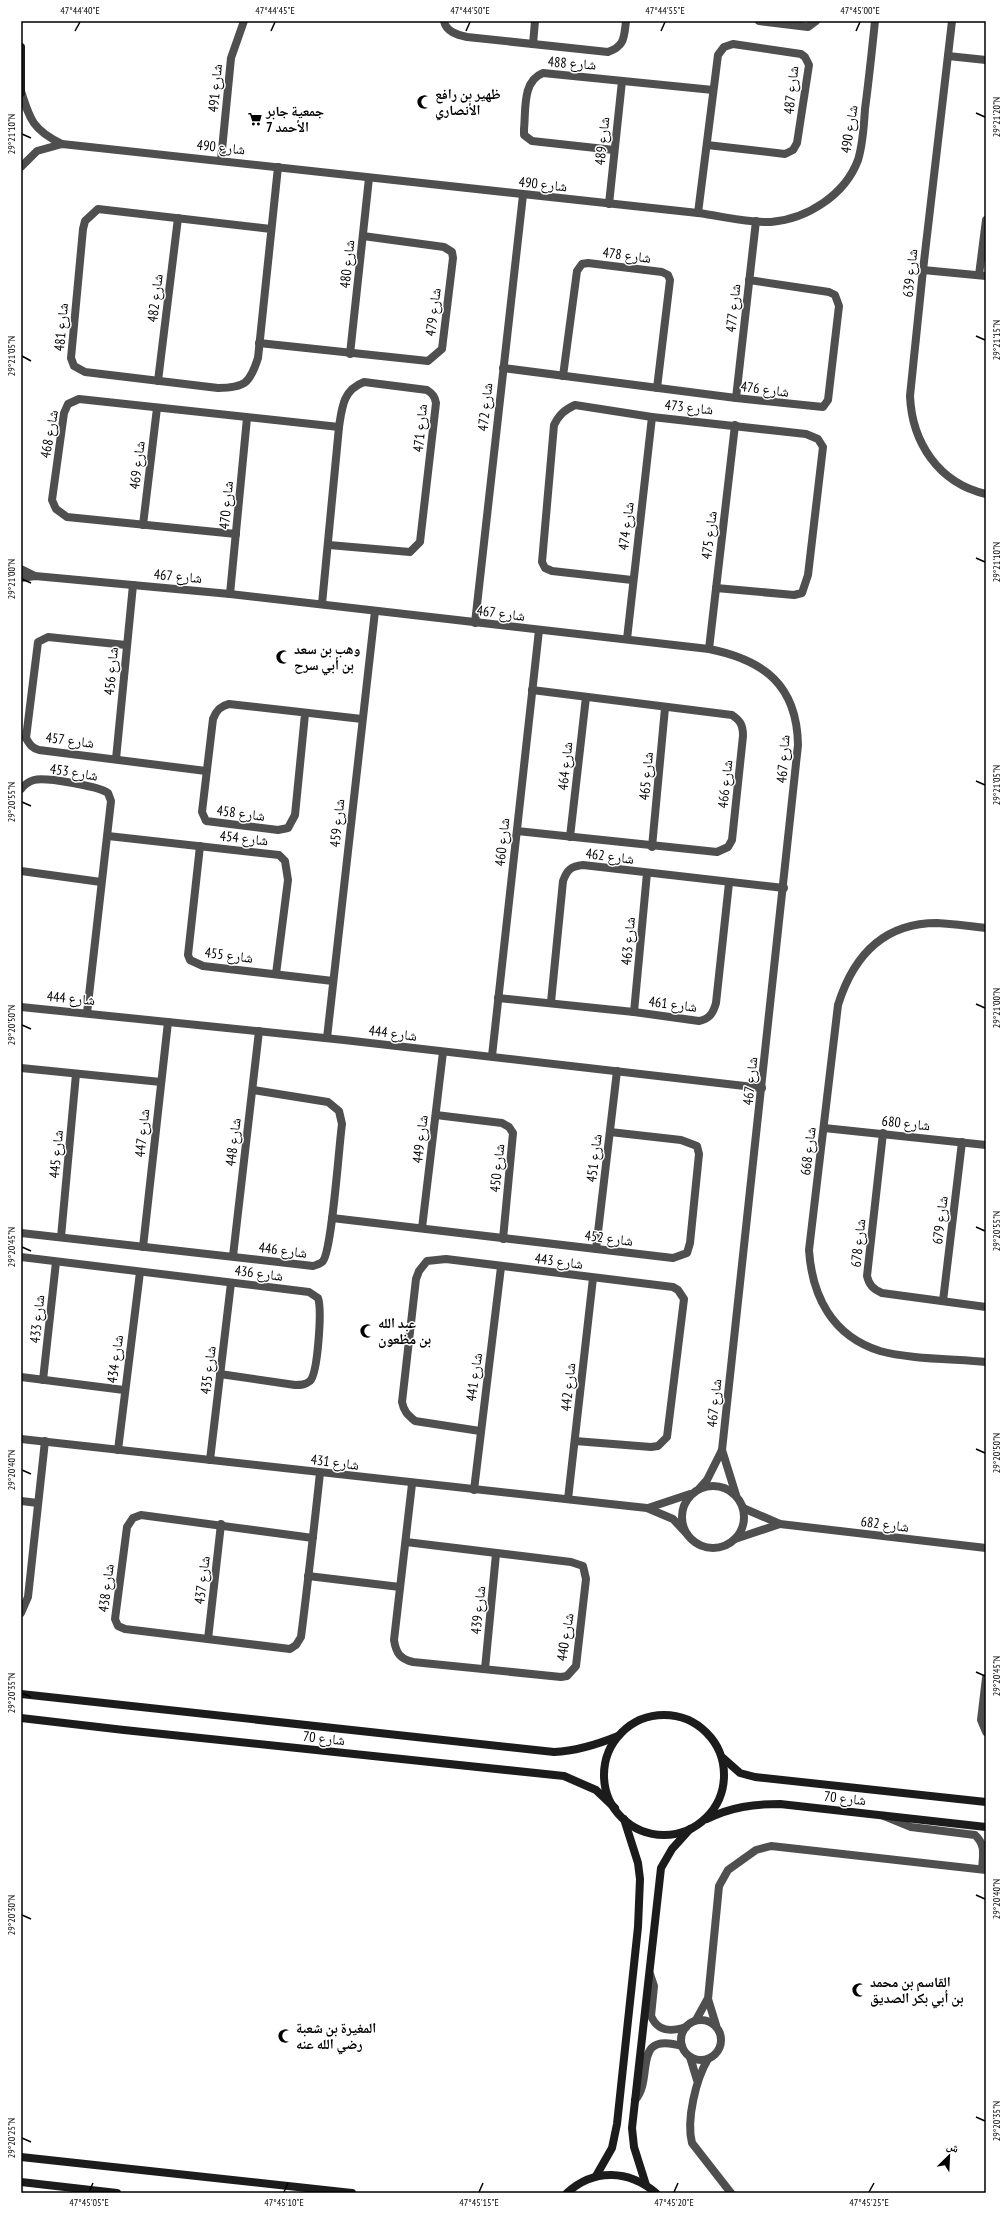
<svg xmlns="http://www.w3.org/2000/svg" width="1007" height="2214" viewBox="0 0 1007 2214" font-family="'PT Sans Narrow','Noto Naskh Arabic',sans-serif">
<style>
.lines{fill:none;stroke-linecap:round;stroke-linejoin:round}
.street{stroke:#4f4f4f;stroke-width:8}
.secondary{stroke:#1c1c1c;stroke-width:8}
.ticks{fill:none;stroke:#000;stroke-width:1.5}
.labels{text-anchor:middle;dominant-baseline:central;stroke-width:3;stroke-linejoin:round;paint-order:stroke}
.street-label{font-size:14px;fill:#000;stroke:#fff}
.poi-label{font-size:14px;font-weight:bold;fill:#000;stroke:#fff;text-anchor:start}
.neatline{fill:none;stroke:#000;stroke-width:1.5}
.ticks-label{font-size:10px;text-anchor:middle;fill:#000}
</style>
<rect width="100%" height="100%" fill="#fff"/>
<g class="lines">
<g class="street">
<path d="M444,21C446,32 458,35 467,37L608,52C625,46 624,37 626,21"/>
<path d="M759,21L808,27L816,21"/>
<path d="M952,21L923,270L910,396C912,442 938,483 986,494"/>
<path d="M533,44L535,21"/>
<path d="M948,56L986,60"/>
<path d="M21,91C30,120 33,130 62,144"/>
<path d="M614,150L532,141L524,135V129C526,110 522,81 543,73L713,90"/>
<path d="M221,160L231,58L244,21"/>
<path d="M21,167L37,151L62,144L698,213C722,216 747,223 771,222C807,219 845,195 858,160C863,144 864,125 865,109C869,79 872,50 875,21"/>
<path d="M609,204L622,81"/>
<path d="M698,213L718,55L724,47L733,44L801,54L805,57L809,65L797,143L793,150L785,154L707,145"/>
<path d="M271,229L98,209L85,221L83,229L71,358L74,366L85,372L218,388C245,388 250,383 258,358L278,167"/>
<path d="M923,270L986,276"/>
<path d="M979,275L986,220"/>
<path d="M259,343L428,361L442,349L453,258L452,252L444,247L363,236"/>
<path d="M350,354L369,178"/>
<path d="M503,368L736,398L823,407L828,400L839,306L835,295L829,292L749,280"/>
<path d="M563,376L577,271L582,264L588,263L662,272L668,275L670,280L657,388"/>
<path d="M158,381L178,218"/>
<path d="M736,398L756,221"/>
<path d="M143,525L157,408"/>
<path d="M236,534L67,517L56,509L52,500L64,413L68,404L79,399L339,427"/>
<path d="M21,569L35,576"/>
<path d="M21,578L35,576L230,594L709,649C764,660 797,685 798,745L722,1450L707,1480L699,1489"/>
<path d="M632,580L552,571L545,568L542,562L554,425C559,415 564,410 575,405L652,417L806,434L818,439L823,447L808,575L802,593L794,595L716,588"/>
<path d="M230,594L247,418"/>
<path d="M322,604L339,427C342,407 343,390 364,382L427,390C433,394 435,397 436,403L420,542L410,552L329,545"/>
<path d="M475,623L523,195"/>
<path d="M627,639L652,417"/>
<path d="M126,645L48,637L38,642L26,738C30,745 32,748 39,750L206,771"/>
<path d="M709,649L735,425"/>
<path d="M305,714L295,815L288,828L278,830L206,821L202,812L213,719C216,711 220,706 229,704L362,719"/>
<path d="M116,759L133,585"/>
<path d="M21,789C24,785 28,782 34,780C45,777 98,786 108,793L111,801L87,1013"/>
<path d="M517,831L717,852L728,847L732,840L743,736C743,726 741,721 732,715L532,690"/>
<path d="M108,836L279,855L285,861L288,880L276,974"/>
<path d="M570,837L586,697"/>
<path d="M200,846L188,955L190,960L203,966L333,981"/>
<path d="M652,847L665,708"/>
<path d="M21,871L101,882"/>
<path d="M986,928C970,926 953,924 937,923C882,923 853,957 838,1005L809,1250C812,1296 832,1336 880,1351C908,1359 955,1359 986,1362"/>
<path d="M498,998L634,1012L699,1021C709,1019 713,1014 716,1003L729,883"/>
<path d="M551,1002L563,881C567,870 571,866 583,865L784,888"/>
<path d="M21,1007L344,1040L762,1088"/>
<path d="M634,1012L647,873"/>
<path d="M327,1038L375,611"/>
<path d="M492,1056L539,630"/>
<path d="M21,1068L161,1082"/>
<path d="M436,1115L502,1123L509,1127L513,1133L503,1239"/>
<path d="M824,1128L986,1145"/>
<path d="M883,1133L867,1276C869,1285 873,1289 882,1293L986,1307"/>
<path d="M332,1218L673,1258L687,1253L690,1243L699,1154L697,1146L681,1140L610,1132"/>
<path d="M422,1228L443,1052"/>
<path d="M21,1233L313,1266C316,1265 321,1264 323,1261C332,1250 339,1145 342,1124L339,1111L328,1102L253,1090"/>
<path d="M61,1237L76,1074"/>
<path d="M143,1247L168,1022"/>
<path d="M596,1249L617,1071"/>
<path d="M233,1256L259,1031"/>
<path d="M21,1257L309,1292L318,1298C322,1309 318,1373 310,1381C305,1385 301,1385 295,1385L220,1374"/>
<path d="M943,1301L962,1142"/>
<path d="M21,1377L124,1390"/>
<path d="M43,1380L56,1262"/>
<path d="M480,1431L415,1421C408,1415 404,1412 402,1402L416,1279L419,1271L427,1261L446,1259L673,1287L678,1290L684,1299L667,1437L658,1446L651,1447L575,1441"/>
<path d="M21,1439L647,1508L673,1519L687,1534"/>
<path d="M118,1450L140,1272"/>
<path d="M722,1450L736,1495"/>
<path d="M210,1460L231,1283"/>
<circle cx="713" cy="1517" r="31"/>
<path d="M474,1490L501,1267"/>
<path d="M568,1499L593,1278"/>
<path d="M21,1501L38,1503"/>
<path d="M648,1508L690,1494"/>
<path d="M743,1508L780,1524L986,1548"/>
<path d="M313,1538L141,1515L133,1518L127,1527L115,1619L118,1626L125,1629L290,1649L296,1645L301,1637C308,1582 314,1528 320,1473"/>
<path d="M735,1539L780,1524"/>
<path d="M406,1542L571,1562L583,1566L586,1579L576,1666L567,1676L561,1677L413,1662C400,1659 396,1653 394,1640L412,1484"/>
<path d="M308,1576L400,1587"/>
<path d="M21,1613L28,1597L45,1441"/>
<path d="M208,1639L221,1524"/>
<path d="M485,1669L496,1554"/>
<path d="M986,1678L981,1720L986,1732"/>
<path d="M884,1816L911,1827L975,1835C986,1845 983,1855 982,1869"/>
<path d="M650,1974L654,1986L651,2016C658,2032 671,2032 686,2027"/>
<circle cx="701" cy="2040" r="20"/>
<path d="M696,2020L707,2000"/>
<path d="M716,2025L708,1999L719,1886L728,1870L756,1850L771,1846L986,1870"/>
<path d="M690,2057L697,2080"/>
<path d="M708,2059C696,2079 686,2120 692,2143L731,2193"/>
<path d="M635,2100C655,2078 630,2031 682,2046"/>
</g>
<g class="secondary">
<path d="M21,47V93"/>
<path d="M21,1694L554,1752C577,1751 596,1745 618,1736"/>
<circle cx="664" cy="1775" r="60"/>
<path d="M21,1718L124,1730L564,1776L596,1790L615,1808"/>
<path d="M723,1758L740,1773L755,1777L986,1802"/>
<path d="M707,1819C731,1807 754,1804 780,1804L986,1827"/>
<path d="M21,2157L352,2193"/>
<path d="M596,2176L612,2148L617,2124L638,1927L640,1879L638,1863L624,1819"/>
<path d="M21,2182L117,2193"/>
<path d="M646,2185L634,2147L632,2128L661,1868L672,1849L690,1829"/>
<path d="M567,2193C594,2168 629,2170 656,2193"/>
</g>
</g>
<path class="ticks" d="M75,31L80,22M271,31L275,22M466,31L470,22M661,31L665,22M856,31L860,22M976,113L985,117M22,134L31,138M976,336L985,340M22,356L31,361M976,558L985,562M22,579L31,583M976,781L985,785M22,802L31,806M976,1004L985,1008M22,1025L31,1029M976,1227L985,1231M22,1247L31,1251M976,1449L985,1453M22,1470L31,1474M976,1672L985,1676M22,1693L31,1697M976,1895L985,1899M22,1915L31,1919M976,2117L985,2121M22,2138L31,2142M89,2192L93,2183M284,2192L288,2183M479,2192L483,2183M674,2192L678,2183M869,2192L874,2183"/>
<defs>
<symbol id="mosque-bare" viewBox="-9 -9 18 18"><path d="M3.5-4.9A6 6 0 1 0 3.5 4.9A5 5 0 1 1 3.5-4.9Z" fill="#000" stroke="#fff" stroke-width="2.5" paint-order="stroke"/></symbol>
<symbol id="supermarket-bare" viewBox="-9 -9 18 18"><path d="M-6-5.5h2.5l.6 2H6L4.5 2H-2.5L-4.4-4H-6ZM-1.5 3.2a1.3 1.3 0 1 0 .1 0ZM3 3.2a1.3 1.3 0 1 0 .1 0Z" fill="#000" stroke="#fff" stroke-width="2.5" paint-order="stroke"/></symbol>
</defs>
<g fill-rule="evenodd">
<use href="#mosque-bare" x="414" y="92" width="20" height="20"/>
<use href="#supermarket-bare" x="245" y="109" width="20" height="20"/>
<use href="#mosque-bare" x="273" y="647" width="20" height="20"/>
<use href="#mosque-bare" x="357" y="1321" width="20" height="20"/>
<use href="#mosque-bare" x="849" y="1980" width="20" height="20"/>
<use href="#mosque-bare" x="275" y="2026" width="20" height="20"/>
</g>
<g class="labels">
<g class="street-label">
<text transform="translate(572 63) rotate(4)">شارع 488</text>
<text transform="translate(215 88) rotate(-85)">شارع 491</text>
<text transform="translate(791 90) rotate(-84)">شارع 487</text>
<text transform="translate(849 129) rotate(-81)">شارع 490</text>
<text transform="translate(602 141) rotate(-84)">شارع 489</text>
<text transform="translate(221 147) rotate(6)">شارع 490</text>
<text transform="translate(543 184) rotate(6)">شارع 490</text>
<text transform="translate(627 255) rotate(7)">شارع 478</text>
<text transform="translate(347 264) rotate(-84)">شارع 480</text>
<text transform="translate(910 273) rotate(-84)">شارع 639</text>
<text transform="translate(155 298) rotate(-83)">شارع 482</text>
<text transform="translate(733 308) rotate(-84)">شارع 477</text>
<text transform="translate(433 312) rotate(-83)">شارع 479</text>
<text transform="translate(61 327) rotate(-85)">شارع 481</text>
<text transform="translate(765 389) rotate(7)">شارع 476</text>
<text transform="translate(485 407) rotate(-84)">شارع 472</text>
<text transform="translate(689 407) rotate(6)">شارع 473</text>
<text transform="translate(420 428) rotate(-85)">شارع 471</text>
<text transform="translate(49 434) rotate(-80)">شارع 468</text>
<text transform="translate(137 465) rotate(-83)">شارع 469</text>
<text transform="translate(226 505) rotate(-85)">شارع 470</text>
<text transform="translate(626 526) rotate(-83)">شارع 474</text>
<text transform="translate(709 535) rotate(-83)">شارع 475</text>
<text transform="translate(178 576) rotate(5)">شارع 467</text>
<text transform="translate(501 613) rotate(7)">شارع 467</text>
<text transform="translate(111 671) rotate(-85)">شارع 456</text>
<text transform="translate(70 740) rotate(7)">شارع 457</text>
<text transform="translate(783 759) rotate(-86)">شارع 467</text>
<text transform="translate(565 766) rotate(-84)">شارع 464</text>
<text transform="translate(74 772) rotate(9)">شارع 453</text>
<text transform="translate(646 776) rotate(-85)">شارع 465</text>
<text transform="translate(725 784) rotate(-84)">شارع 466</text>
<text transform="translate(241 813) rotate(7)">شارع 458</text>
<text transform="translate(337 823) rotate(-84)">شارع 459</text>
<text transform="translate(244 838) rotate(6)">شارع 454</text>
<text transform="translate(502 842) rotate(-84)">شارع 460</text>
<text transform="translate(610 856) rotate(7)">شارع 462</text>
<text transform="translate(628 941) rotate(-85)">شارع 463</text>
<text transform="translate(229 955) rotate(7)">شارع 455</text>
<text transform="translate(71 998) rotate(5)">شارع 444</text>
<text transform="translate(673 1004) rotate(7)">شارع 461</text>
<text transform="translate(393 1033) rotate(7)">شارع 444</text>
<text transform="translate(750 1081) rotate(-84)">شارع 467</text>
<text transform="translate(906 1123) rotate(6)">شارع 680</text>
<text transform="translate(142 1133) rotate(-84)">شارع 447</text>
<text transform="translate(420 1139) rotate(-83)">شارع 449</text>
<text transform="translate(233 1142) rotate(-83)">شارع 448</text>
<text transform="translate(808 1151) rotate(-83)">شارع 668</text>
<text transform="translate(56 1154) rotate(-85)">شارع 445</text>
<text transform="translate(594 1158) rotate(-83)">شارع 451</text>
<text transform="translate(497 1168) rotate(-84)">شارع 450</text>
<text transform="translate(940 1220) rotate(-83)">شارع 679</text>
<text transform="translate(609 1238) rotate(7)">شارع 452</text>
<text transform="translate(858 1243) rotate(-84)">شارع 678</text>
<text transform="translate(283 1250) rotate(7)">شارع 446</text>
<text transform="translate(559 1261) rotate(7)">شارع 443</text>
<text transform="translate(259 1273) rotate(7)">شارع 436</text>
<text transform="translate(37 1319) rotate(-84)">شارع 433</text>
<text transform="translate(115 1359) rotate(-82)">شارع 434</text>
<text transform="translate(208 1370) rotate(-83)">شارع 435</text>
<text transform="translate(474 1377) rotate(-82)">شارع 441</text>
<text transform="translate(568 1387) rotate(-84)">شارع 442</text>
<text transform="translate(714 1403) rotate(-84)">شارع 467</text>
<text transform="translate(335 1462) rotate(7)">شارع 431</text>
<text transform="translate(885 1524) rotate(7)">شارع 682</text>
<text transform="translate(202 1580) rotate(-83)">شارع 437</text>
<text transform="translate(106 1588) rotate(-83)">شارع 438</text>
<text transform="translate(478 1610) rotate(-84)">شارع 439</text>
<text transform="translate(565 1637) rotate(-81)">شارع 440</text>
<text transform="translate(324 1738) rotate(6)">شارع 70</text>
<text transform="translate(845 1798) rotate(6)">شارع 70</text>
</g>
<g class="poi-label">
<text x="435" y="94">ظهير بن رافع<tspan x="435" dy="16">الأنصاري</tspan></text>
<text x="266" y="111">جمعية جابر<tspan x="266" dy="16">الأحمد 7</tspan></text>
<text x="294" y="649">وهب بن سعد<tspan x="294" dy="16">بن أبي سرح</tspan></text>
<text x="378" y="1323">عبد الله<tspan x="378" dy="16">بن مظعون</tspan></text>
<text x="870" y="1982">القاسم بن محمد<tspan x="870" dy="16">بن أبي بكر الصديق</tspan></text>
<text x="296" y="2028">المغيرة بن شعبة<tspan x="296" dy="16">رضي الله عنه</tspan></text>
</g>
</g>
<rect width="1007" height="2214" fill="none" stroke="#ffffff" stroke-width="44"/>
<g transform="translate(949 2156) rotate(24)" stroke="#ffffff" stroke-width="3" paint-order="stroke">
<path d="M0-3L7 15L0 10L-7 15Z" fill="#000000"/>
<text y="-6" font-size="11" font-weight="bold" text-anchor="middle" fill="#000000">ش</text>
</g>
<rect x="22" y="22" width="963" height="2170" class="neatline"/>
<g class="ticks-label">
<text x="80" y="14">47°44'40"E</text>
<text x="275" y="14">47°44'45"E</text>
<text x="470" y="14">47°44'50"E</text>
<text x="665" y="14">47°44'55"E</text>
<text x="860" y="14">47°45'00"E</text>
<text transform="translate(996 117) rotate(-90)" y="4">29°21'20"N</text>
<text transform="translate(11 134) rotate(-90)" y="4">29°21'10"N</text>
<text transform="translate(996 340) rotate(-90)" y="4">29°21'15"N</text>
<text transform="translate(11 356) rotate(-90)" y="4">29°21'05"N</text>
<text transform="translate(996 562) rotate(-90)" y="4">29°21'10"N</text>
<text transform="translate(11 579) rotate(-90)" y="4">29°21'00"N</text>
<text transform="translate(996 785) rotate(-90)" y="4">29°21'05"N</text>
<text transform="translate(11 802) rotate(-90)" y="4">29°20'55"N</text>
<text transform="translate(996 1008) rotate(-90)" y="4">29°21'00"N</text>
<text transform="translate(11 1025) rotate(-90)" y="4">29°20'50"N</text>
<text transform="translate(996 1231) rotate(-90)" y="4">29°20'55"N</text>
<text transform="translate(11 1247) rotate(-90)" y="4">29°20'45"N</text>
<text transform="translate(996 1453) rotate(-90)" y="4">29°20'50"N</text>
<text transform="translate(11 1470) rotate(-90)" y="4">29°20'40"N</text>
<text transform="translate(996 1676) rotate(-90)" y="4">29°20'45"N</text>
<text transform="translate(11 1693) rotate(-90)" y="4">29°20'35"N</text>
<text transform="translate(996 1899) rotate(-90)" y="4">29°20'40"N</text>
<text transform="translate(11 1915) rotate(-90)" y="4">29°20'30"N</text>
<text transform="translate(996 2121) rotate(-90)" y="4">29°20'35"N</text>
<text transform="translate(11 2138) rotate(-90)" y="4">29°20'25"N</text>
<text x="89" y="2206">47°45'05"E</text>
<text x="284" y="2206">47°45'10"E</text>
<text x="479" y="2206">47°45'15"E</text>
<text x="674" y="2206">47°45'20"E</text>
<text x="869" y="2206">47°45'25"E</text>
</g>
</svg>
